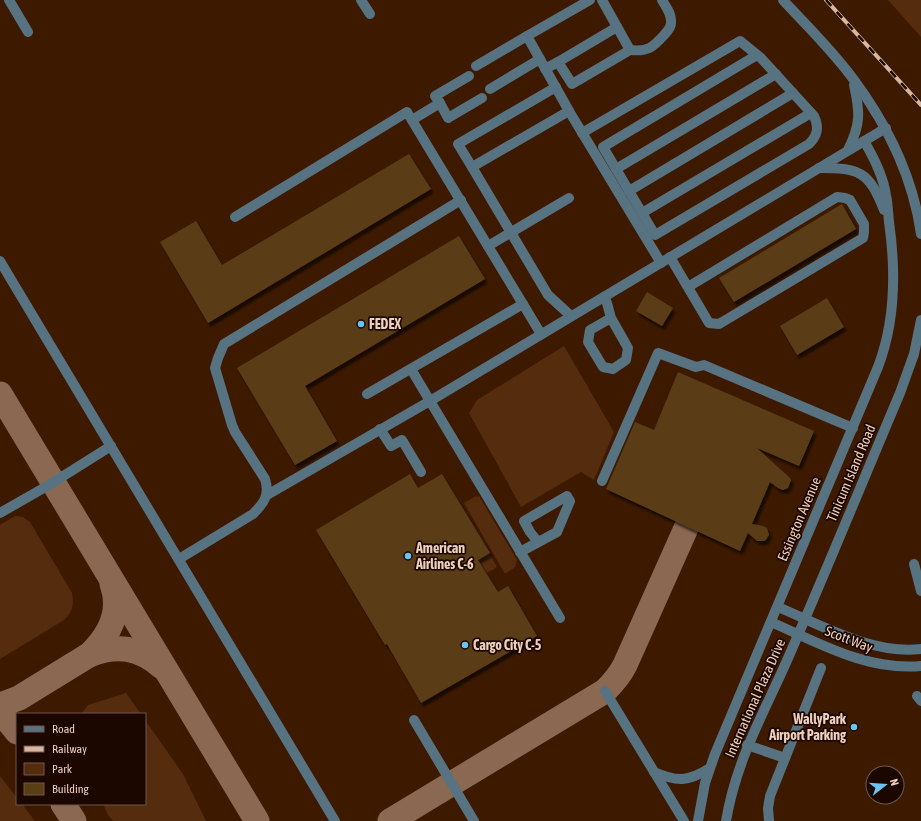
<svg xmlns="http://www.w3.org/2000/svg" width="921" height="821" viewBox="0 0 921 821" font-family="'Asap Condensed',sans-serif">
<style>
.green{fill:#552c0d}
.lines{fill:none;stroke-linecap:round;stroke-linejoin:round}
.taxiway{stroke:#8a6852;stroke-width:25}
.building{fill:#5a3e14;filter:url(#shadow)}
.minor{stroke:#577280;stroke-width:10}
.rail-casing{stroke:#d7b7a4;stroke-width:4}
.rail{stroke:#1b0700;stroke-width:2.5;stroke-dasharray:8;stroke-linecap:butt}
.poi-dot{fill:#6ac3f1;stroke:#1b0700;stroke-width:1.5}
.labels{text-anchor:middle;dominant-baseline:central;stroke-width:3.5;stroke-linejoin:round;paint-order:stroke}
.poi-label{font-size:14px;font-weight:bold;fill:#efd0be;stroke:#1b0700;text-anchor:start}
.street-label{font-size:14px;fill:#efd0be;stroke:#1b0700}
</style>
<defs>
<filter id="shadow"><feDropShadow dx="2.5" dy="4" stdDeviation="1" flood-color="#0009"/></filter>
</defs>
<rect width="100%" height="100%" fill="#3d1900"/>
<g class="green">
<path d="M888,0H921V37Z"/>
<path d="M564,346L614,432L594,480L581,472L521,507L469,413L477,400Z"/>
<path d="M476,496L477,497L479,496L517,560L515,567L505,574L464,503Z"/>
<path d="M15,516L23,517L30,522L72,593C74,604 73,612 64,620L0,659V525Z"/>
<path d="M489,553L497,567L487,573L478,560Z"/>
<path d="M126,693L141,714H81L88,705Z"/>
<path d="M145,720L183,774L206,821H113L108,815L103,804H145Z"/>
<path d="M0,776L17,798V804H22L35,821H0Z"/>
</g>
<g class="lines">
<g class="taxiway">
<path d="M0,394L257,821"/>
<path d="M89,655C117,644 139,647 162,667"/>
<path d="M0,705L19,698L89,655C109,636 122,611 112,584"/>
<path d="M0,715L9,722L17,732"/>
<path d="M63,804L74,821"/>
<path d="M390,821L605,691C613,683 620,675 625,665L687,526"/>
</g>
</g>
<g class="building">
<path d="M409,154L431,189L208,323L160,242L196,221L222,265Z"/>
<path d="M842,204L856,229L734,302L719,278Z"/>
<path d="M459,236L485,279L305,386L337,441L295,465L237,368Z"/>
<path d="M647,292L673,308L662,326L636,311Z"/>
<path d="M827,298L844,327L797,355L780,326Z"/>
<path d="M678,372L814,431L799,466L757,448L789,477L791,480L788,488L783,490L778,488L770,482L752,524L763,526L767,528L769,535L765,541H757L748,533L740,551L606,489L635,422L654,430Z"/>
<path d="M410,474L418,488L442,474L490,553L478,560L498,592L508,586L537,636L421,703L387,644L385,645L316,530Z"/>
</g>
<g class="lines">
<g class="minor">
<path d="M9,0L28,32"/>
<path d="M361,0L370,14"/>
<path d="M783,0C807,26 833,51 854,80C888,126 913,177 921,234"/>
<path d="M527,36L590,0"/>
<path d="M630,50C649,52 653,47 665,34C668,30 671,28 671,23C672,14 666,7 662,0"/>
<path d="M558,62L617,27"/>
<path d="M476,66L527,36L569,111"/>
<path d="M545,69L558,62L572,84L630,50L602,0"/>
<path d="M490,89L540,59"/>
<path d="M440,103L435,96L469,76"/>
<path d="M412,120L440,103L448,118L482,98"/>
<path d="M582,133L740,41L761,58L814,116C819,127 818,135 809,144L655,235L603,147L757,55"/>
<path d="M848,150C861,124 860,112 854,85"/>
<path d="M472,167L458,144L556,87"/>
<path d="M819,168C859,168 869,171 884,210"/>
<path d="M616,169L776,74"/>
<path d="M629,191L793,93"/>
<path d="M642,213L811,113"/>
<path d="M235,217L407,112L541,334"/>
<path d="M488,246L569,198"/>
<path d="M670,257L709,323L719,324L863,238L864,232V224L850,200L845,198L837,197L688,287"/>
<path d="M0,261L335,821"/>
<path d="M604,297L607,303L611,318L628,348L626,360L613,369L603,367L588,342L590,330L611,318"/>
<path d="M571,316L548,295L472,167L569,111L661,263"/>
<path d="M411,369L430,401L886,128"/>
<path d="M367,394L523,304"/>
<path d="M380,429L391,446L402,440L421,472"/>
<path d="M602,481L658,353L696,367L704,365L853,428"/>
<path d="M267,495L430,401L560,618"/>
<path d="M0,513L49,485L111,446"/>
<path d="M520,552L557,532L570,501L567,496L524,521L530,532L538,542"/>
<path d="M179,559L253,514C264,503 270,495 265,479L235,432L232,425L215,368L218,358L224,344L461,200"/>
<path d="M914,564L921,591"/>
<path d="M778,607C821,625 873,655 921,649"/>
<path d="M771,622C819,643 867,671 921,666"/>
<path d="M605,691L684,821"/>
<path d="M917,696L921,701"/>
<path d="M414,720L474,821"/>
<path d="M747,745L785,758"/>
<path d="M654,772C677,782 688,782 710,768"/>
<path d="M698,821L705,783L715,754L878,367C896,320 896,271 889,222C888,213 888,204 886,195C883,176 873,156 864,141"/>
<path d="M726,821C737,756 767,708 792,649C829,564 864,478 900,393L914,354L921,320"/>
<path d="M769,821L768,808L770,796L821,668"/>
</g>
<defs>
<path id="rail" d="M826,0L921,105"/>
</defs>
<use href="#rail" class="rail-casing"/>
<use href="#rail" class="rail"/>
</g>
<g class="poi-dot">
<circle cx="361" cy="324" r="4"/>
<circle cx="408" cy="556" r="4"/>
<circle cx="465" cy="645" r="4"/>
<circle cx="854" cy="727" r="4"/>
</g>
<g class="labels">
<g class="poi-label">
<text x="369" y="324">FEDEX</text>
<text x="416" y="548">American<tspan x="416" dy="16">Airlines C-6</tspan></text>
<text x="473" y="645">Cargo City C-5</text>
<text x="846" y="719" text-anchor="end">WallyPark<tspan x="846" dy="16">Airport Parking</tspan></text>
</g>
<g class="street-label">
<text transform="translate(851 473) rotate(-67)">Tinicum Island Road</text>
<text transform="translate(799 519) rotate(-67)">Essington Avenue</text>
<text transform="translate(849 639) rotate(21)">Scott Way</text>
<text transform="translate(755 698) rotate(-66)">International Plaza Drive</text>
</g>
</g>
<rect x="16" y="713" width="130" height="92" fill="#1b0700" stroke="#70574c"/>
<rect x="24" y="726" width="20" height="6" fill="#577280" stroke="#70574c"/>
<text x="52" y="733" font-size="12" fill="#efd0be">Road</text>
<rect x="24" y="746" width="20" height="6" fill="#d7b7a4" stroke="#70574c"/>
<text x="52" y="753" font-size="12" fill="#efd0be">Railway</text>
<rect x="24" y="763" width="20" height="12" fill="#552c0d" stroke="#70574c"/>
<text x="52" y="773" font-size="12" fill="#efd0be">Park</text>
<rect x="24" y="783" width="20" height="12" fill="#5a3e14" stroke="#70574c"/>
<text x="52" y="793" font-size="12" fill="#efd0be">Building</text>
<g transform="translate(885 785) rotate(73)"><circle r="19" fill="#1b0700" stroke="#70574c"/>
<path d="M0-3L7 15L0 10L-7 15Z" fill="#6ac3f1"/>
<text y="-6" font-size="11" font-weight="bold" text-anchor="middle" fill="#efd0be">N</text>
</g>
</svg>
